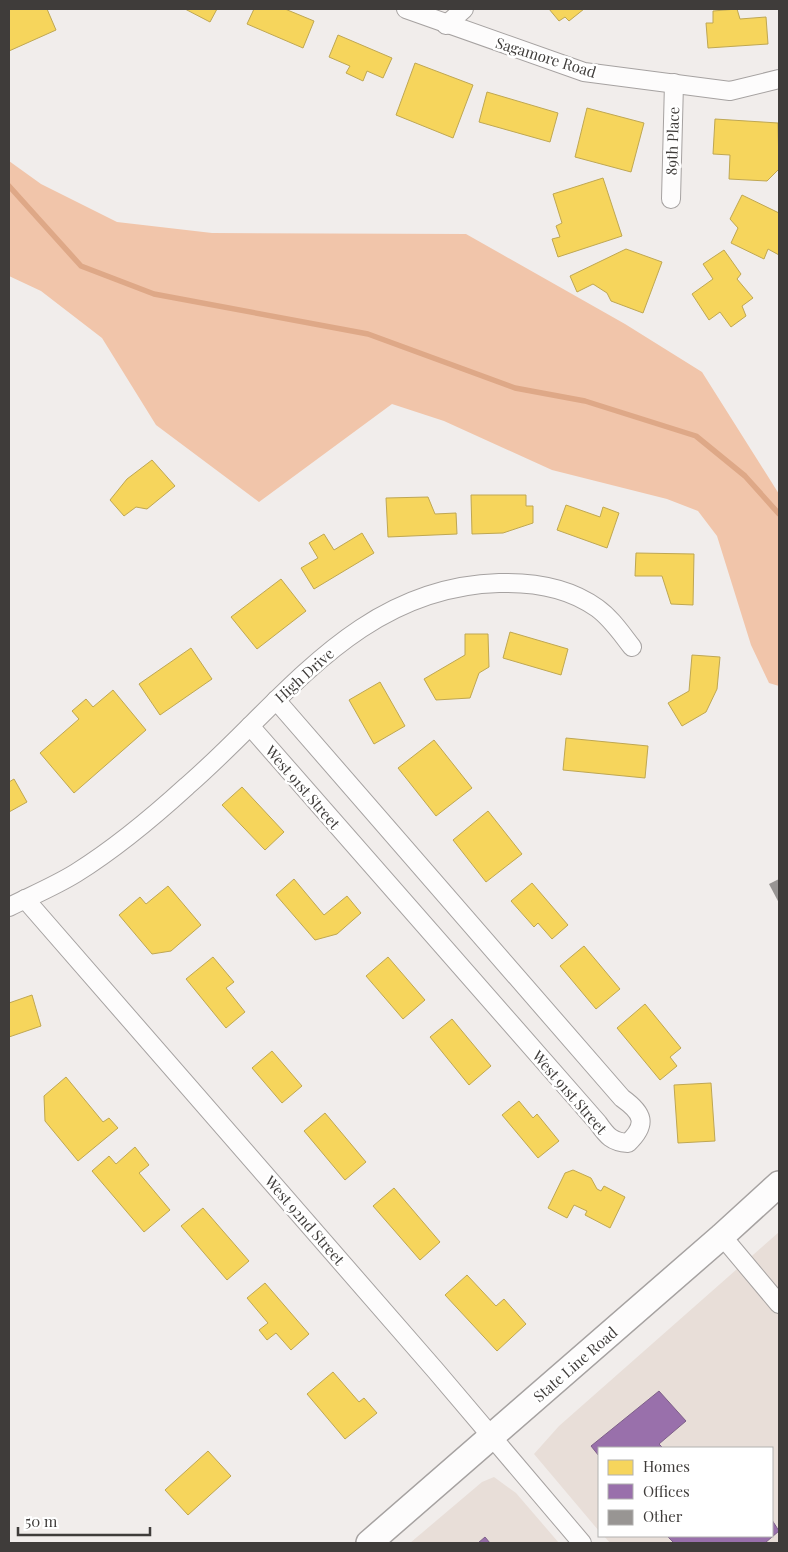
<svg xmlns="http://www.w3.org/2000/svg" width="788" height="1552" viewBox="0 0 788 1552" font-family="'Playfair Display',serif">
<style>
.built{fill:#e8ded8}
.forest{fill:#f1c5aa}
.homes{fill:#f6d55c;stroke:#bfa752}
.offices{fill:#9970ab;stroke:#7e6089}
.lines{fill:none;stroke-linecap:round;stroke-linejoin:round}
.stream{stroke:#dea887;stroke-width:5.5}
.building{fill:#989593}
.minor-casing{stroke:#a6a2a1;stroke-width:20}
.secondary-casing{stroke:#a6a2a1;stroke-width:28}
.minor{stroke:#fdfcfc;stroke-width:18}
.secondary{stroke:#fdfcfc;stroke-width:25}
.labels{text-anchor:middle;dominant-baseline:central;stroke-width:5;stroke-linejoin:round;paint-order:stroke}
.street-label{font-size:15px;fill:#3f3c3a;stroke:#fff}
</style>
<rect width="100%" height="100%" fill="#f1edeb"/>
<g class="built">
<path d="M779,1232V1543H610L604,1536H772V1448H599V1531L534,1454L559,1426Z"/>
<path d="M494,1477L516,1493L559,1543H410L482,1482Z"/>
</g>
<path class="forest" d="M9,161L41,184L117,222L212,233L466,234L625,324L702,372L779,494V686L769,683L751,645L717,536L698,511L667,499L552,470L444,421L392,404L259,502L156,425L102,338L41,291L9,276Z"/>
<g class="homes">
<path d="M9,9H47L56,30L9,51Z"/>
<path d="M185,9H217L210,22Z"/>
<path d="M254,9H285L314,21L303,48L247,24Z"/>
<path d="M549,9H584L569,21L565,17L559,21Z"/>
<path d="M737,9L740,19L766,17L768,44L708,48L706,23H713V11Z"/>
<path d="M338,35L392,58L383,78L367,71L363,81L346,73L350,66L329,57Z"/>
<path d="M415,63L473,85L453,138L396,115Z"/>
<path d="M487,92L558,113L550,142L479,122Z"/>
<path d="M587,108L644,123L631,172L575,157Z"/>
<path d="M715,119L778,123L779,169L767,181L729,179L730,155L713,154Z"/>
<path d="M603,178L622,236L558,257L552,239L560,237L556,226L562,223L553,194Z"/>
<path d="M742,195L779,213V255L768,249L764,259L731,243L738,228L730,219Z"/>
<path d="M626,249L662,262L643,313L611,301L607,293L593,284L577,292L570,276Z"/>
<path d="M724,250L741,274L737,279L753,298L742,306L746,316L731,327L720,312L709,320L692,294L713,279L703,264Z"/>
<path d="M152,460L175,486L147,509L136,507L124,516L110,500L127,479Z"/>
<path d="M471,495H526V506H533V523L503,533L472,534Z"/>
<path d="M428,497L435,514L456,513L457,534L388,537L386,498Z"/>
<path d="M566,505L600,517L603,507L619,513L607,548L557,530Z"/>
<path d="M362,533L374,553L314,589L301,568L318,558L309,543L324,534L334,550Z"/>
<path d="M636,553L694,554L693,605L671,604L662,576H635Z"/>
<path d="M281,579L306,611L257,649L231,617Z"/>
<path d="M510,632L568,649L561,675L503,658Z"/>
<path d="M465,634H488L489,667L479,673L470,698L436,700L424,679L465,655Z"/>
<path d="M191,648L212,679L160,715L139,684Z"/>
<path d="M692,655L720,657L717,689L706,712L682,726L668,703L689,691Z"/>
<path d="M380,682L405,726L374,744L349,700Z"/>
<path d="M113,690L146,730L74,793L40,753L79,719L72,711L86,699L93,707Z"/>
<path d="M566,738L648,746L645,778L563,770Z"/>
<path d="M434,740L472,788L436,816L398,768Z"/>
<path d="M14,779L27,802L9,812V782Z"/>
<path d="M242,787L284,832L265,850L222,805Z"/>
<path d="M488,811L522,854L486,882L453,840Z"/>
<path d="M294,879L324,915L347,896L361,913L337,934L315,940L276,895Z"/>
<path d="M532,883L568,925L552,939L538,923L534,927L511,901Z"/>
<path d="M168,886L201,925L171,951L152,954L119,915L140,897L146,904Z"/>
<path d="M584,946L620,989L596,1009L560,966Z"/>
<path d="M213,957L234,982L226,988L245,1012L226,1028L186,979Z"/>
<path d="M388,957L425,1000L403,1019L366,976Z"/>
<path d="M32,995L41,1026L9,1037V1003Z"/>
<path d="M645,1004L681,1048L670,1057L677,1066L660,1080L617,1028Z"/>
<path d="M452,1019L491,1066L469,1085L430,1037Z"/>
<path d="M272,1051L302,1086L282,1103L252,1068Z"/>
<path d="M66,1077L103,1122L109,1118L118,1128L78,1161L45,1121L44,1096Z"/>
<path d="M711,1083L715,1141L678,1143L674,1085Z"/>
<path d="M519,1101L533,1118L537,1114L559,1141L538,1158L502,1115Z"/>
<path d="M325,1113L366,1162L345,1180L304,1131Z"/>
<path d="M135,1147L149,1165L139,1173L170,1210L144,1232L92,1171L109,1156L116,1164Z"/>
<path d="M573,1170L591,1178L597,1189L601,1191L604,1186L625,1197L610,1228L585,1215L587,1211L574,1205L567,1218L548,1208L565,1173Z"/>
<path d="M394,1188L440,1242L420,1260L373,1206Z"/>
<path d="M203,1208L249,1261L227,1280L181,1226Z"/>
<path d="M467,1275L496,1306L504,1299L526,1324L497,1351L445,1295Z"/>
<path d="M265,1283L309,1334L291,1350L276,1333L267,1340L259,1330L268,1323L247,1298Z"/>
<path d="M333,1372L359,1402L364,1398L377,1413L345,1439L307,1394Z"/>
<path d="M208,1451L231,1476L188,1515L165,1490Z"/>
</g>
<g class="offices">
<path d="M659,1391L686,1421L659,1444L663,1448H599V1456L591,1446Z"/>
<path d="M772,1520L779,1531L765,1543H674L667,1536H772Z"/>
<path d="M485,1537L490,1543H478Z"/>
</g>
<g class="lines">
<path class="stream" d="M9,186L81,266L154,294L368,334L515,388L585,401L696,436L745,476L779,514"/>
</g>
<path class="building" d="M779,879V903L769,884Z"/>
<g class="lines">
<defs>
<g id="minor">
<path d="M406,9L584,72L730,91L779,79"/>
<path d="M446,25L464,9"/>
<path d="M671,199L674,83"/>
<path d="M250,726L598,1123C607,1136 612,1142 628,1143C648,1124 643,1113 622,1098L276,700"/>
<path d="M25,899L436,1371L582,1543"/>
<path d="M9,907C31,896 55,886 76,873C116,848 153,817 187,786C284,702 357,587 499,583C534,582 568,587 597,608C611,618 621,633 632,647"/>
<path d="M722,1236L779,1304"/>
</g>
<path id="secondary" d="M369,1543L722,1236L779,1184"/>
</defs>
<use href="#minor" class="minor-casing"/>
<use href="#secondary" class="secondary-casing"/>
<use href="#minor" class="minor"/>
<use href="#secondary" class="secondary"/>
</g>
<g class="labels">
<g class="street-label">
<text transform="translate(546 57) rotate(17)">Sagamore Road</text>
<text transform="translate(672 141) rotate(-88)">89th Place</text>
<text transform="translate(304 675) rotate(-42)">High Drive</text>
<text transform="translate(303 787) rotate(49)">West 91st Street</text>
<text transform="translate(570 1092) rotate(49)">West 91st Street</text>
<text transform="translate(305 1220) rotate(49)">West 92nd Street</text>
<text transform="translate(575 1364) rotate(-41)">State Line Road</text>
</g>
</g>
<rect width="788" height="1552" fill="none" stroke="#3f3c3a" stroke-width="20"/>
<rect x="598" y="1447" width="175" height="90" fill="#ffffff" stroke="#b2b1b0"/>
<rect x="608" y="1460" width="25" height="15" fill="#f6d55c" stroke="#b2b1b0"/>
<text x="643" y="1472" font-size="15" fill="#3f3c3a">Homes</text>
<rect x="608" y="1484" width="25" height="15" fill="#9970ab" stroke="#b2b1b0"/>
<text x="643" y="1497" font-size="15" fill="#3f3c3a">Offices</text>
<rect x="608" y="1510" width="25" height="15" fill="#989593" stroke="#b2b1b0"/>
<text x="643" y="1522" font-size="15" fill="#3f3c3a">Other</text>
<path d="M18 1527v8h132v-8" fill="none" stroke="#3f3c3a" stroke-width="2.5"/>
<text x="25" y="1527" font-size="15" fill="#3f3c3a" stroke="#ffffff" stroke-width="4" paint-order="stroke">50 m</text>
</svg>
